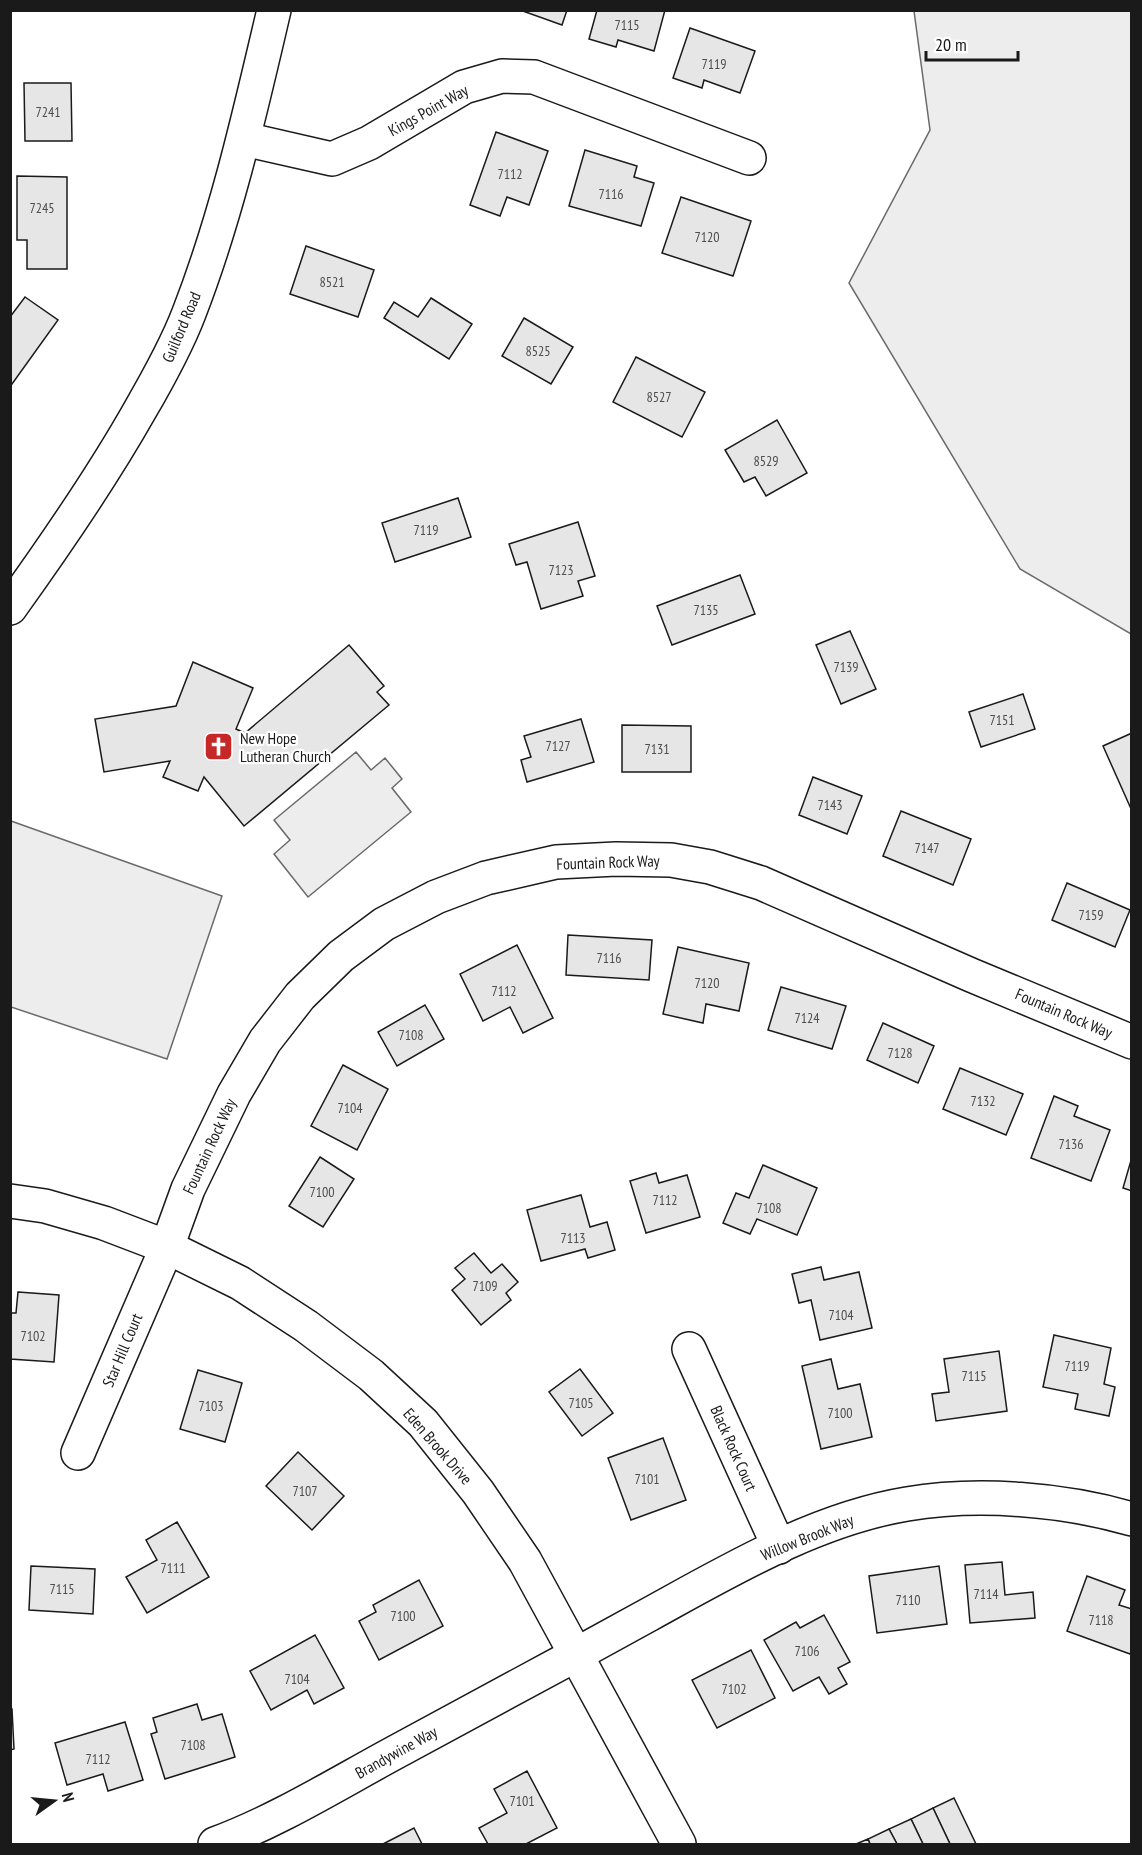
<svg xmlns="http://www.w3.org/2000/svg" width="1142" height="1855" viewBox="0 0 1142 1855" font-family="'PT Sans Narrow',sans-serif">
<style>
.built{fill:#ededed;stroke:#6a6a6a;stroke-width:1.5}
.building{fill:#e6e6e6;stroke:#1a1a1a;stroke-width:1.5}
.lines{fill:none;stroke-linecap:round;stroke-linejoin:round}
.minor-casing{stroke:#1a1a1a;stroke-width:36}
.minor{stroke:#fff;stroke-width:33}
.labels{text-anchor:middle;dominant-baseline:central;stroke-width:4.5;stroke-linejoin:round;paint-order:stroke}
.number-label{font-size:14px;fill:#4d4d4d}
.street-label{font-size:16px;fill:#1a1a1a;stroke:#fff}
.poi-label{font-size:16px;fill:#1a1a1a;stroke:#fff;text-anchor:start}
</style>
<rect width="100%" height="100%" fill="#fff"/>
<g class="built">
<path d="M914,11H1131V634L1020,569L849,283L930,130Z"/>
<path d="M356,752L371,770L385,758L402,779L392,788L411,812L308,897L274,854L290,840L274,820Z"/>
<path d="M11,821L222,896L167,1059L11,1007Z"/>
</g>
<g class="building">
<path d="M520,10H567L562,25Z"/>
<path d="M597,10H665L654,51L618,40L616,47L589,39Z"/>
<path d="M690,28L755,51L740,93L704,80L702,88L673,78Z"/>
<path d="M24,83H71L72,141H25Z"/>
<path d="M496,132L548,151L529,205L507,197L500,216L470,205Z"/>
<path d="M585,150L637,166L634,177L654,183L641,226L569,206Z"/>
<path d="M17,176L67,177V269H27V240H17Z"/>
<path d="M681,197L751,221L733,276L662,253Z"/>
<path d="M306,246L374,270L358,317L290,294Z"/>
<path d="M25,297L58,320L12,384L10,383V317Z"/>
<path d="M431,298L472,324L449,359L384,318L394,302L418,317Z"/>
<path d="M524,318L573,347L551,384L502,356Z"/>
<path d="M636,357L705,392L682,437L613,402Z"/>
<path d="M777,420L807,473L766,496L755,477L744,482L725,450Z"/>
<path d="M458,498L471,537L395,562L382,523Z"/>
<path d="M578,522L595,576L578,581L583,596L541,609L527,562L516,565L509,544Z"/>
<path d="M740,575L755,614L672,645L657,606Z"/>
<path d="M850,631L876,689L841,704L816,645Z"/>
<path d="M349,645L384,686L377,692L389,705L244,826L204,777L198,791L163,777L170,761L104,772L95,719L176,706L193,662L253,688L236,729L245,733Z"/>
<path d="M1023,694L1035,729L981,747L969,712Z"/>
<path d="M581,719L594,762L527,782L521,760L531,757L524,736Z"/>
<path d="M622,725L691,726V772H622Z"/>
<path d="M1132,733V811L1103,746Z"/>
<path d="M813,777L862,796L847,834L799,815Z"/>
<path d="M901,811L971,839L953,885L883,856Z"/>
<path d="M1067,883L1130,910L1115,947L1052,920Z"/>
<path d="M568,935L652,940L649,980L566,975Z"/>
<path d="M517,945L553,1018L523,1033L510,1007L483,1021L460,974Z"/>
<path d="M678,947L749,963L739,1011L706,1004L703,1023L663,1014Z"/>
<path d="M781,987L846,1006L832,1049L768,1030Z"/>
<path d="M425,1005L444,1039L397,1066L378,1032Z"/>
<path d="M883,1023L934,1046L918,1083L867,1060Z"/>
<path d="M343,1065L388,1089L357,1150L311,1126Z"/>
<path d="M960,1068L1023,1094L1006,1135L943,1109Z"/>
<path d="M1054,1096L1078,1106L1074,1116L1110,1130L1091,1181L1031,1158Z"/>
<path d="M320,1157L354,1179L323,1227L289,1206Z"/>
<path d="M1132,1157V1191L1123,1188Z"/>
<path d="M763,1165L817,1188L797,1235L757,1219L750,1234L723,1223L736,1193L749,1198Z"/>
<path d="M656,1173L659,1183L687,1175L700,1217L646,1233L630,1181Z"/>
<path d="M581,1195L590,1227L607,1222L615,1250L588,1258L585,1249L541,1261L527,1210Z"/>
<path d="M474,1253L491,1273L502,1264L518,1282L506,1293L511,1300L481,1325L452,1290L465,1279L455,1268Z"/>
<path d="M821,1267L824,1280L859,1272L872,1328L820,1340L811,1300L799,1303L792,1274Z"/>
<path d="M18,1292L59,1295L54,1362L10,1359V1313H16Z"/>
<path d="M1054,1335L1111,1348L1104,1384L1115,1387L1109,1416L1075,1409L1078,1394L1043,1387Z"/>
<path d="M999,1351L1007,1411L936,1421L932,1394L949,1392L944,1359Z"/>
<path d="M831,1359L838,1389L860,1384L872,1437L821,1449L802,1366Z"/>
<path d="M580,1369L613,1413L582,1436L549,1392Z"/>
<path d="M198,1370L242,1383L225,1442L180,1429Z"/>
<path d="M663,1438L686,1500L631,1520L608,1458Z"/>
<path d="M298,1452L344,1496L312,1530L266,1486Z"/>
<path d="M177,1522L209,1577L147,1613L126,1577L157,1560L146,1540Z"/>
<path d="M1002,1562L1005,1595L1033,1592L1035,1618L970,1623L965,1565Z"/>
<path d="M31,1566L95,1569L93,1614L29,1610Z"/>
<path d="M939,1566L947,1624L877,1633L869,1576Z"/>
<path d="M1087,1576L1125,1590L1119,1605L1132,1609V1649L1130,1654L1067,1631Z"/>
<path d="M419,1580L443,1626L379,1660L359,1621L376,1612L373,1605Z"/>
<path d="M824,1615L850,1662L838,1668L847,1684L829,1694L819,1677L793,1691L764,1640L796,1622L800,1628Z"/>
<path d="M315,1635L344,1688L314,1704L307,1690L271,1710L250,1671Z"/>
<path d="M751,1650L775,1698L717,1728L692,1680Z"/>
<path d="M197,1704L202,1720L222,1714L235,1757L165,1779L151,1734L157,1732L153,1718Z"/>
<path d="M10,1709H12L14,1749L10,1750Z"/>
<path d="M125,1722L143,1780L108,1791L103,1774L67,1785L55,1743Z"/>
<path d="M527,1771L557,1828L526,1844H488L479,1828L507,1813L494,1789Z"/>
<path d="M954,1798L976,1844H950L933,1808Z"/>
<path d="M933,1808L950,1844H923L911,1819Z"/>
<path d="M911,1819L923,1844H897L889,1829Z"/>
<path d="M414,1828L422,1844H383Z"/>
<path d="M889,1829L897,1844H870L868,1839Z"/>
<path d="M868,1839L870,1844H856Z"/>
</g>
<g class="lines">
<defs>
<g id="minor">
<path d="M244,139L332,159L369,143L464,87L502,76L534,77L749,158"/>
<path d="M10,608C56,544 101,479 140,410C158,379 176,347 189,313C227,215 250,112 274,10"/>
<path d="M10,1201L45,1206L104,1223L167,1247L240,1283L306,1326L371,1375L423,1423L478,1492L525,1561L679,1844"/>
<path d="M689,1349L779,1547"/>
<path d="M78,1453L167,1247L188,1189L234,1094L265,1041L300,996L341,956L384,924L436,897L486,878L556,862L616,859L671,860L710,867L761,883L971,975L1132,1042"/>
<path d="M215,1844C277,1821 335,1785 394,1753C479,1707 565,1661 650,1614C730,1570 816,1519 907,1504C978,1492 1063,1499 1132,1519"/>
</g>
</defs>
<use href="#minor" class="minor-casing"/>
<use href="#minor" class="minor"/>
</g>
<defs>
<symbol id="church-square" viewBox="-11 -11 22 22"><rect x="-9" y="-9" width="18" height="18" rx="4" fill="#c62828" stroke="#fff"/><path d="M-1.2-6h2.4v3.5h3.3v2.4h-3.3V6h-2.4V-.1h-3.3v-2.4h3.3Z" fill="#fff"/></symbol>
</defs>
<g fill-rule="evenodd">
<use href="#church-square" x="202" y="730" width="33" height="33"/>
</g>
<g class="labels">
<g class="number-label">
<text x="627" y="25">7115</text>
<text x="714" y="64">7119</text>
<text x="48" y="112">7241</text>
<text x="510" y="174">7112</text>
<text x="611" y="194">7116</text>
<text x="42" y="208">7245</text>
<text x="707" y="237">7120</text>
<text x="332" y="282">8521</text>
<text x="538" y="351">8525</text>
<text x="659" y="397">8527</text>
<text x="766" y="461">8529</text>
<text x="426" y="530">7119</text>
<text x="561" y="570">7123</text>
<text x="706" y="610">7135</text>
<text x="846" y="667">7139</text>
<text x="1002" y="720">7151</text>
<text x="558" y="746">7127</text>
<text x="657" y="749">7131</text>
<text x="830" y="805">7143</text>
<text x="927" y="848">7147</text>
<text x="1091" y="915">7159</text>
<text x="609" y="958">7116</text>
<text x="707" y="983">7120</text>
<text x="504" y="991">7112</text>
<text x="807" y="1018">7124</text>
<text x="411" y="1035">7108</text>
<text x="900" y="1053">7128</text>
<text x="983" y="1101">7132</text>
<text x="350" y="1108">7104</text>
<text x="1071" y="1144">7136</text>
<text x="322" y="1192">7100</text>
<text x="665" y="1200">7112</text>
<text x="769" y="1208">7108</text>
<text x="573" y="1238">7113</text>
<text x="485" y="1286">7109</text>
<text x="841" y="1315">7104</text>
<text x="33" y="1336">7102</text>
<text x="1077" y="1366">7119</text>
<text x="974" y="1376">7115</text>
<text x="581" y="1403">7105</text>
<text x="211" y="1406">7103</text>
<text x="840" y="1413">7100</text>
<text x="647" y="1479">7101</text>
<text x="305" y="1491">7107</text>
<text x="173" y="1568">7111</text>
<text x="62" y="1589">7115</text>
<text x="986" y="1594">7114</text>
<text x="908" y="1600">7110</text>
<text x="403" y="1616">7100</text>
<text x="1101" y="1620">7118</text>
<text x="807" y="1651">7106</text>
<text x="297" y="1679">7104</text>
<text x="734" y="1689">7102</text>
<text x="193" y="1745">7108</text>
<text x="98" y="1759">7112</text>
<text x="522" y="1801">7101</text>
</g>
<g class="street-label">
<text transform="translate(428 110) rotate(-29)">Kings Point Way</text>
<text transform="translate(181 327) rotate(-67)">Guilford Road</text>
<text transform="translate(608 862) rotate(-2)">Fountain Rock Way</text>
<text transform="translate(1064 1013) rotate(23)">Fountain Rock Way</text>
<text transform="translate(209 1146) rotate(-65)">Fountain Rock Way</text>
<text transform="translate(122 1350) rotate(-67)">Star Hill Court</text>
<text transform="translate(438 1446) rotate(49)">Eden Brook Drive</text>
<text transform="translate(734 1448) rotate(66)">Black Rock Court</text>
<text transform="translate(807 1537) rotate(-22)">Willow Brook Way</text>
<text transform="translate(396 1752) rotate(-29)">Brandywine Way</text>
</g>
<g class="poi-label">
<text x="240" y="738">New Hope<tspan x="240" dy="18">Lutheran Church</tspan></text>
</g>
</g>
<rect width="1142" height="1855" fill="none" stroke="#1a1a1a" stroke-width="24"/>
<g transform="translate(54 1801) rotate(75)" stroke="#ffffff" stroke-width="4.5" paint-order="stroke">
<path d="M0-4.5L10 22L0 15L-10 22Z" fill="#1a1a1a"/>
<text y="-9" font-size="16" font-weight="bold" text-anchor="middle" fill="#1a1a1a">N</text>
</g>
<path d="M926 51v9h92v-9" fill="none" stroke="#1a1a1a" stroke-width="3"/>
<text x="935" y="51" font-size="18" fill="#1a1a1a" stroke="#ffffff" stroke-width="4.5" paint-order="stroke">20 m</text>
</svg>
